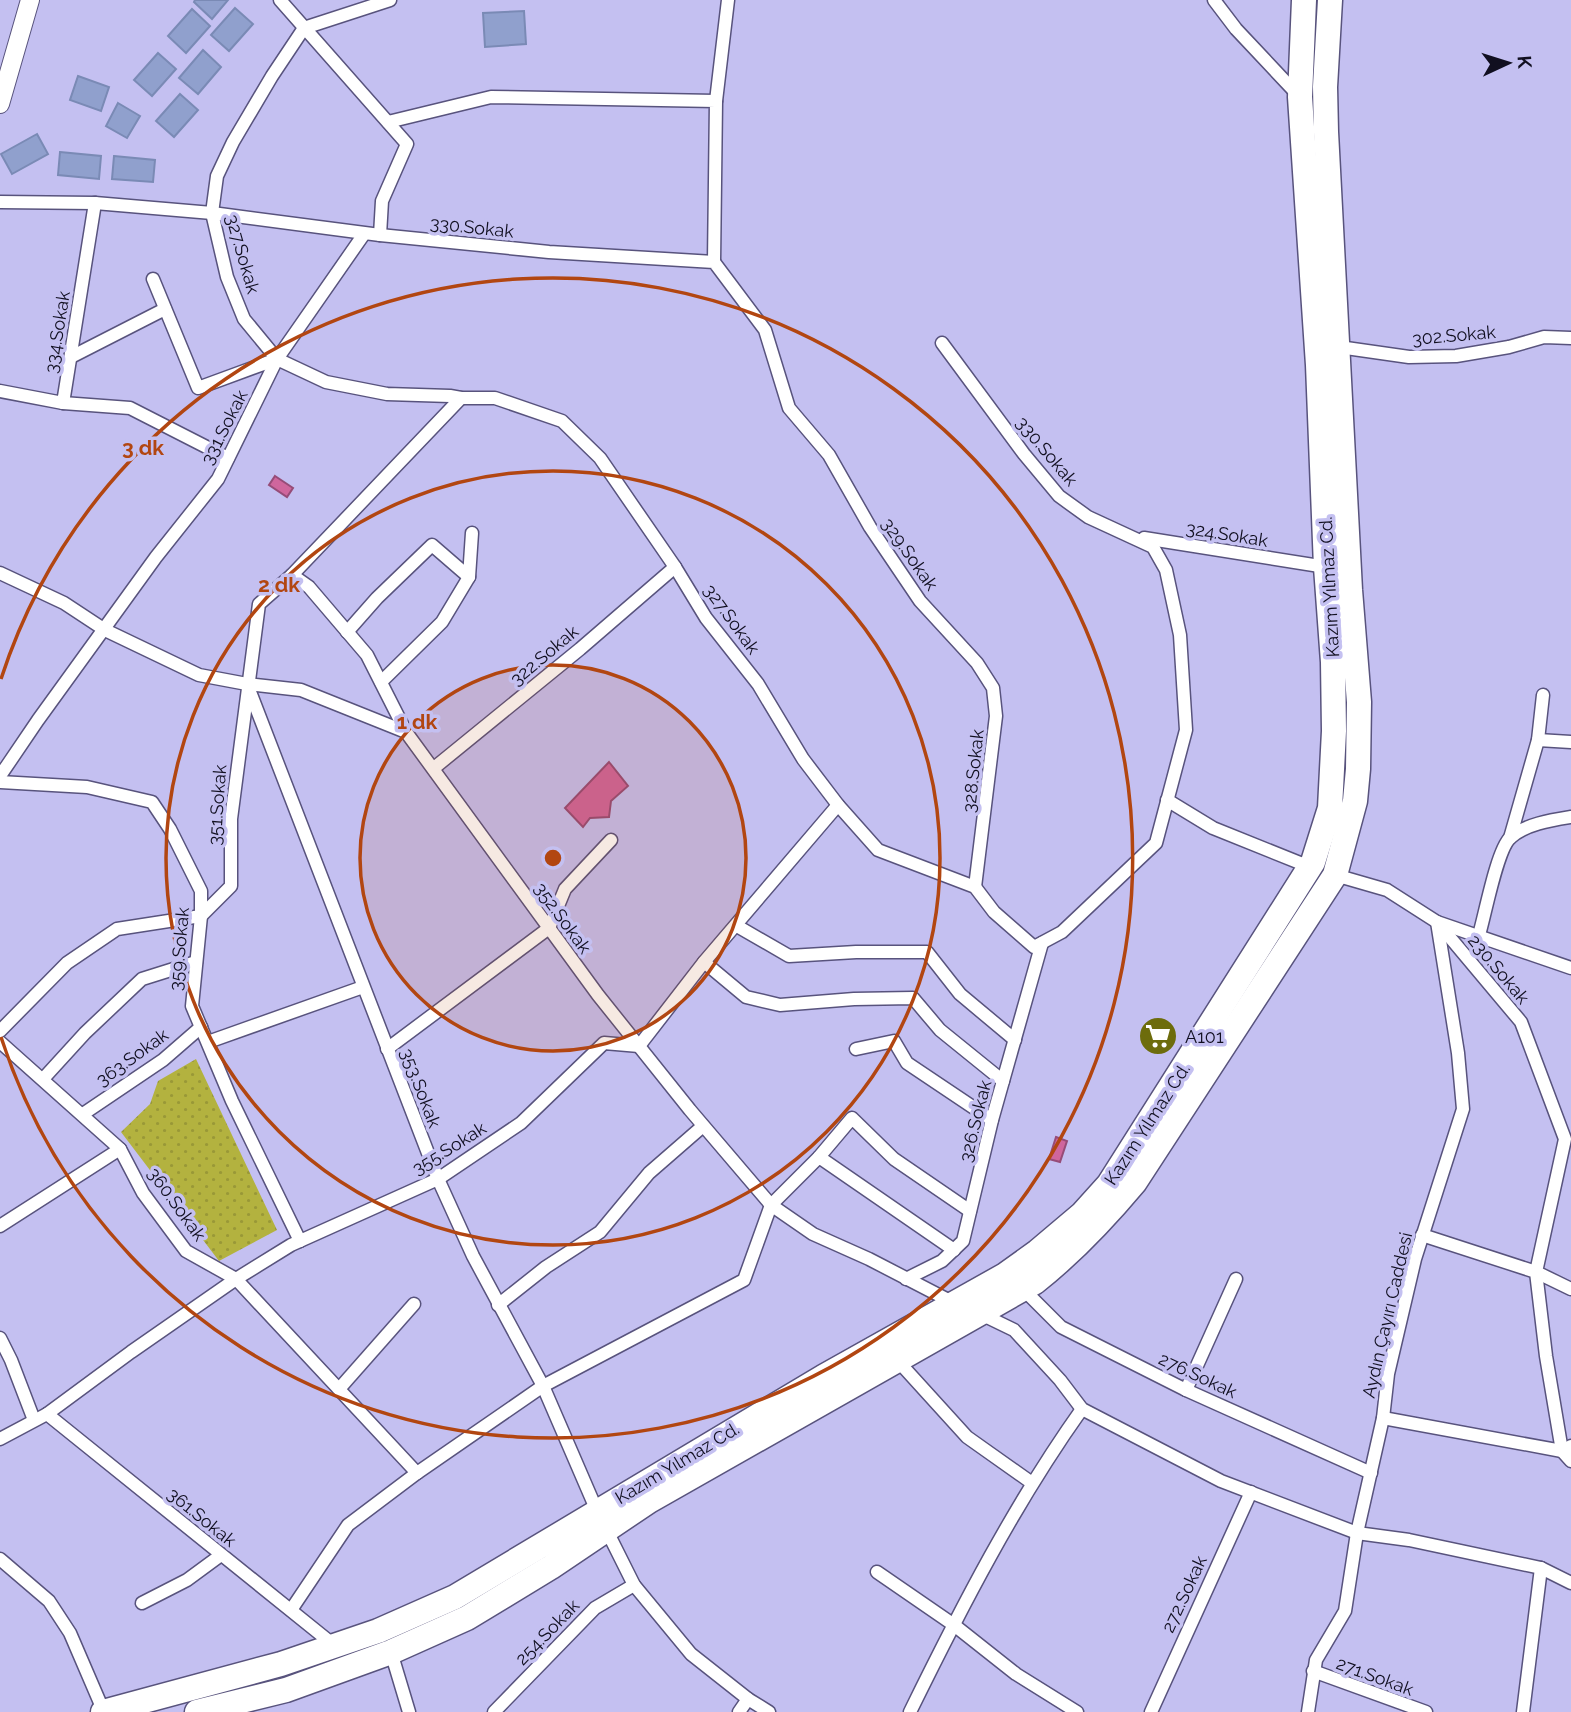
<svg xmlns="http://www.w3.org/2000/svg" width="1571" height="1712" viewBox="0 0 1571 1712" font-family="Raleway,sans-serif">
<style>
.grass{fill:url(#grass-dots)}
.water{fill:#cf669d;stroke:#964c78;stroke-width:2}
.building{fill:#90a0cd;stroke:#7a8ab5;stroke-width:2}
.lines{fill:none;stroke-linecap:round;stroke-linejoin:round}
.street-casing{stroke:#58537d;stroke-width:15}
.secondary-casing{stroke:#58537d;stroke-width:20}
.highway-casing{stroke:#58537d;stroke-width:27}
.street{stroke:#fff;stroke-width:12}
.secondary{stroke:#fff;stroke-width:18}
.highway{stroke:#fff;stroke-width:24}
.ring{fill:none;stroke:#b24611;stroke-width:3.5}
.labels{text-anchor:middle;dominant-baseline:central;stroke-width:7;stroke-linejoin:round;paint-order:stroke}
.street-label{font-size:18px;fill:#110f20;stroke:#c4c0f1}
.poi-label{font-size:18px;fill:#110f20;stroke:#c4c0f1;text-anchor:start}
.centre{fill:#b24611;stroke:#c4c0f1;stroke-width:3.5}
.ring-label{font-size:21px;text-anchor:middle;font-weight:bold;fill:#b24611;stroke:#c4c0f1;stroke-width:7;stroke-linejoin:round;paint-order:stroke}
</style>
<defs>
<pattern id="grass-dots" width="8" height="8" patternUnits="userSpaceOnUse" patternTransform="scale(1.75)"><rect width="8" height="8" fill="#b3b23f"/><path d="M2 2h.1M6 6h.1" fill="none" stroke="#999837" stroke-width="1.8" stroke-linecap="round"/></pattern>
</defs>
<rect width="100%" height="100%" fill="#c4c0f1"/>
<path class="grass" d="M196,1059L277,1230L219,1261L121,1132L150,1104L158,1081Z"/>
<g class="water">
<path d="M275,476L293,488L287,497L269,485Z"/>
<path d="M609,762L628,786L611,801L609,817L590,818L583,827L565,808Z"/>
<path d="M1056,1137L1067,1141L1060,1162L1049,1159Z"/>
</g>
<g class="building">
<path d="M195,0H228L212,19L194,2Z"/>
<path d="M235,8L253,24L229,51L211,35Z"/>
<path d="M192,9L210,26L186,53L168,36Z"/>
<path d="M524,11L526,44L485,47L483,13Z"/>
<path d="M203,50L221,67L198,94L179,78Z"/>
<path d="M158,53L176,69L152,96L134,80Z"/>
<path d="M78,76L109,87L101,111L70,100Z"/>
<path d="M180,94L198,110L174,137L156,121Z"/>
<path d="M118,103L140,116L127,138L106,126Z"/>
<path d="M37,134L48,154L12,174L1,154Z"/>
<path d="M60,152L101,156L99,179L58,175Z"/>
<path d="M114,156L155,160L153,182L112,179Z"/>
</g>
<g class="lines">
<defs>
<g id="street">
<path d="M280,0L407,144L382,201L380,235"/>
<path d="M390,0L304,28L272,76L233,142L217,176L212,213L227,277L244,319L277,359L326,382L387,394L450,396L461,398H495L562,421L600,458L675,567L706,618L758,684L803,759L838,805L878,850L975,887L994,912L1034,947L1062,932L1156,843L1186,730L1180,635L1166,570L1153,547L1088,517L1059,496L1024,454L942,343"/>
<path d="M1214,0L1236,29L1298,95"/>
<path d="M716,101L728,0"/>
<path d="M388,122L491,97L716,101L714,262"/>
<path d="M0,202L95,203L212,213L380,235L549,252L714,262L765,330L789,408L829,455L870,527L920,601L977,663L993,688L996,716L975,887"/>
<path d="M153,279L198,388L277,359"/>
<path d="M1339,347L1409,357L1456,356L1509,347L1544,337L1571,338"/>
<path d="M71,357L165,309"/>
<path d="M0,391L63,403L95,203"/>
<path d="M63,403L130,408L228,458"/>
<path d="M1144,538L1326,567"/>
<path d="M0,573L64,603L105,630L199,675L247,684L301,690L406,732L598,995L690,1110L771,1205L813,1234L869,1259L954,1303"/>
<path d="M292,575L461,398"/>
<path d="M347,632L377,598L432,545L469,577"/>
<path d="M381,682L442,622L469,577L472,533"/>
<path d="M247,684L438,1179L473,1256L543,1386L597,1511L634,1585L691,1654L748,1699L769,1712"/>
<path d="M1538,740L1571,742"/>
<path d="M434,768L580,649L675,567"/>
<path d="M0,776L38,720L156,557L218,479L277,359L364,234"/>
<path d="M0,782L87,787L152,802L170,829L201,891V916L192,1006L232,1101L300,1241"/>
<path d="M1167,800L1213,828L1310,867"/>
<path d="M1510,838L1538,740L1543,695"/>
<path d="M1335,875L1387,890L1437,922L1521,1022L1565,1139L1536,1272L1571,1289"/>
<path d="M737,926L789,956L856,952H927L960,994L1015,1040"/>
<path d="M1479,935C1485,915 1497,850 1510,838C1525,824 1552,820 1571,817"/>
<path d="M704,962L746,997L780,1005L854,999L913,998L940,1030L1003,1081"/>
<path d="M0,1031L67,963L117,929L201,916L231,886V819L259,604L292,575L309,587L367,655L406,732"/>
<path d="M0,1042L120,1149L143,1193L186,1251L236,1279L417,1473"/>
<path d="M208,1042L363,987"/>
<path d="M387,1049L549,928L565,889L611,840"/>
<path d="M856,1049L894,1041L907,1063L992,1120"/>
<path d="M43,1079L85,1033L142,979L196,962"/>
<path d="M83,1114L163,1060L201,1027"/>
<path d="M819,1157L852,1118L894,1159L970,1211"/>
<path d="M0,1226L120,1149"/>
<path d="M1422,1235L1536,1272L1546,1356L1562,1451L1571,1461"/>
<path d="M906,1279L942,1261L963,1241L992,1120L1042,943"/>
<path d="M1023,1289L1061,1327L1186,1390L1371,1473"/>
<path d="M498,1305L546,1267L600,1232L649,1173L703,1126"/>
<path d="M981,1314L1014,1330L1060,1380L1082,1409L1221,1481L1357,1533L1409,1540L1541,1568L1571,1583"/>
<path d="M0,1338L11,1360L34,1420"/>
<path d="M898,1361L967,1437L1032,1483"/>
<path d="M339,1389L414,1304"/>
<path d="M1186,1390L1236,1279"/>
<path d="M47,1414L335,1646"/>
<path d="M1383,1418L1562,1451L1571,1446"/>
<path d="M0,1439L47,1414L131,1352L236,1279L291,1245L438,1179L521,1123L604,1043L639,1046L704,962L838,805"/>
<path d="M0,1559L49,1601L70,1633L104,1712"/>
<path d="M877,1572L954,1625L1016,1674L1077,1712"/>
<path d="M142,1603L187,1580L221,1555"/>
<path d="M291,1610L348,1525L417,1473L543,1386L744,1280L771,1205L819,1157L954,1250"/>
<path d="M391,1652L409,1712"/>
<path d="M1313,1671L1426,1712"/>
<path d="M494,1712L595,1608L634,1585"/>
<path d="M739,1712L748,1699"/>
<path d="M910,1712C961,1608 1015,1503 1082,1409"/>
<path d="M1151,1712L1251,1492"/>
<path d="M1308,1712L1316,1660L1345,1611L1357,1533L1383,1418L1388,1374L1415,1259L1463,1109L1458,1053L1437,922L1571,968"/>
<path d="M1523,1712L1541,1568"/>
</g>
<path id="secondary" d="M0,104L30,0"/>
<g id="highway">
<path d="M103,1712L281,1664L378,1631L455,1597L823,1377L1005,1275L1037,1252L1082,1214L1109,1184L1313,862L1330,808L1334,731L1333,662L1326,567L1318,365L1300,97L1304,0"/>
<path d="M197,1712L286,1690L391,1652L467,1618L551,1567L649,1501L1035,1282C1073,1252 1104,1219 1135,1182L1335,875L1355,801L1358,769L1359,702L1350,590L1326,132L1325,87L1330,0"/>
</g>
</defs>
<use href="#street" class="street-casing"/>
<use href="#secondary" class="secondary-casing"/>
<use href="#highway" class="highway-casing"/>
<use href="#street" class="street"/>
<use href="#secondary" class="secondary"/>
<use href="#highway" class="highway"/>
</g>
<circle cx="553" cy="858" r="193" fill="#b24611" fill-opacity=".12"/>
<g class="ring">
<circle cx="553" cy="858" r="193"/>
<circle cx="553" cy="858" r="387"/>
<path d="M1 679A580 580 0 1 1 1 1037"/>
</g>
<defs>
<symbol id="supermarket-disc" viewBox="-11 -11 22 22"><circle r="9.5" fill="#6d6c0c" stroke="#c4c0f1"/><path d="M-6-5.5h2.5l.6 2H6L4.5 2H-2.5L-4.4-4H-6ZM-1.5 3.2a1.3 1.3 0 1 0 .1 0ZM3 3.2a1.3 1.3 0 1 0 .1 0Z" fill="#fff"/></symbol>
</defs>
<g fill-rule="evenodd">
<use href="#supermarket-disc" x="1136" y="1014" width="44" height="44"/>
</g>
<g class="labels">
<g class="street-label">
<text transform="translate(472 227) rotate(6)">330.Sokak</text>
<text transform="translate(243 254) rotate(74)">327.Sokak</text>
<text transform="translate(57 332) rotate(-81)">334.Sokak</text>
<text transform="translate(1454 335) rotate(-5)">302.Sokak</text>
<text transform="translate(224 427) rotate(-63)">331.Sokak</text>
<text transform="translate(1047 451) rotate(50)">330.Sokak</text>
<text transform="translate(1227 534) rotate(9)">324.Sokak</text>
<text transform="translate(910 554) rotate(55)">329.Sokak</text>
<text transform="translate(1329 587) rotate(-93)">Kazım Yılmaz Cd.</text>
<text transform="translate(732 619) rotate(54)">327.Sokak</text>
<text transform="translate(544 655) rotate(-40)">322.Sokak</text>
<text transform="translate(973 771) rotate(-84)">328.Sokak</text>
<text transform="translate(217 805) rotate(-86)">351.Sokak</text>
<text transform="translate(563 918) rotate(54)">352.Sokak</text>
<text transform="translate(179 949) rotate(-85)">359.Sokak</text>
<text transform="translate(1499 969) rotate(50)">230.Sokak</text>
<text transform="translate(132 1057) rotate(-36)">363.Sokak</text>
<text transform="translate(421 1088) rotate(69)">353.Sokak</text>
<text transform="translate(975 1121) rotate(-76)">326.Sokak</text>
<text transform="translate(1147 1124) rotate(-57)">Kazım Yılmaz Cd.</text>
<text transform="translate(449 1148) rotate(-32)">355.Sokak</text>
<text transform="translate(177 1204) rotate(54)">360.Sokak</text>
<text transform="translate(1387 1315) rotate(-77)">Aydın Çayırı Caddesi</text>
<text transform="translate(1198 1375) rotate(25)">276.Sokak</text>
<text transform="translate(677 1463) rotate(-31)">Kazım Yılmaz Cd.</text>
<text transform="translate(202 1517) rotate(39)">361.Sokak</text>
<text transform="translate(1184 1594) rotate(-65)">272.Sokak</text>
<text transform="translate(547 1632) rotate(-46)">254.Sokak</text>
<text transform="translate(1375 1676) rotate(20)">271.Sokak</text>
</g>
<g class="poi-label">
<text x="1185" y="1036">A101</text>
</g>
</g>
<circle cx="553" cy="858" r="10" class="centre"/>
<g class="ring-label">
<text x="143" y="455">3 dk</text>
<text x="279" y="592">2 dk</text>
<text x="417" y="729">1 dk</text>
</g>
<g transform="translate(1508 63) rotate(86)" stroke="#c4c0f1" stroke-width="5" paint-order="stroke">
<path d="M0-5L12 26L0 18L-12 26Z" fill="#110f20"/>
<text y="-10" font-size="19" font-weight="bold" text-anchor="middle" fill="#110f20">K</text>
</g>
</svg>
